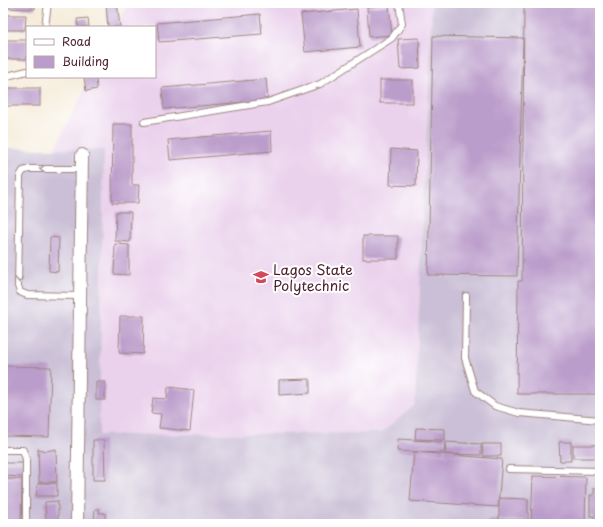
<svg xmlns="http://www.w3.org/2000/svg" width="603" height="527" viewBox="0 0 603 527" font-family="'Playpen Sans',sans-serif">
<style>
.built{fill:#ead1ec}
.industrial{fill:#cabfd6}
.building{fill:#bb9dcb}
.lines{fill:none;stroke-linecap:round;stroke-linejoin:round}
.lane-casing{stroke:#9f8480;stroke-width:8}
.street-casing{stroke:#9f8480;stroke-width:14}
.lane{stroke:#fff;stroke-width:6}
.street{stroke:#fff;stroke-width:12}
.oneway{stroke:#ae9aa0}
.labels{text-anchor:middle;dominant-baseline:central;stroke-width:4;stroke-linejoin:round;paint-order:stroke}
.poi-label{font-size:14px;fill:#4a1f2b;stroke:#fff;text-anchor:start}
</style>
<rect width="100%" height="100%" fill="#fff"/>
<filter id="ink" filterUnits="userSpaceOnUse"><feTurbulence type="fractalNoise" baseFrequency=".025" numOctaves="2"/><feDisplacementMap in="SourceGraphic" scale="8" xChannelSelector="R" yChannelSelector="G"/><feConvolveMatrix kernelMatrix="1 2 1 2 8 2 1 2 1" color-interpolation-filters="sRGB"/></filter>
<filter id="wash" filterUnits="userSpaceOnUse"><feTurbulence type="fractalNoise" baseFrequency=".012" numOctaves="4" result="noise"/><feDisplacementMap in="SourceGraphic" scale="16" xChannelSelector="R" yChannelSelector="G"/><feGaussianBlur stdDeviation="0.9" result="paint"/><feColorMatrix in="noise" values="0 0 0 0 0 0 0 0 0 0 0 0 0 0 0 0 0 1.4 0 .05"/><feComposite in="paint" operator="in"/></filter>
<g filter="url(#wash)">
<rect width="100%" height="100%" fill="#f4ead5"/>
<path class="built" d="M128,3H432L415,405L381,433L99,436L104,150H54L91,77H155V27H116Z"/>
<path class="industrial" d="M432,3H600V524H3V148L104,150L99,435L381,433L415,405Z"/>
<g id="blocks">
<g class="building">
<path d="M3,3H35V9L3,8Z"/>
<path d="M117,3L120,27H108L106,4Z"/>
<path d="M524,3H600V394H517L518,281H522Z"/>
<path d="M389,5L392,35L369,37L367,7Z"/>
<path d="M357,9L360,47L305,52L301,14Z"/>
<path d="M260,14L262,34L159,42L157,23Z"/>
<path d="M3,15H26L25,30H3Z"/>
<path d="M88,18L89,27H78L77,19Z"/>
<path d="M433,36L523,38L517,276L428,275Z"/>
<path d="M419,38L420,68L400,69L398,39Z"/>
<rect x="3" y="40" width="24" height="19"/>
<path d="M84,77H96L97,89L86,91Z"/>
<path d="M266,79L268,100L164,109L162,88Z"/>
<rect x="380" y="80" width="33" height="23"/>
<rect x="3" y="88" width="37" height="18"/>
<path d="M113,124H132V185H139L138,203H112Z"/>
<path d="M271,131L272,151L170,160L168,140Z"/>
<path d="M391,149L417,151L416,186L390,185Z"/>
<path d="M116,212H131L130,242L115,241Z"/>
<rect x="363" y="236" width="35" height="23"/>
<path d="M50,237L59,238L58,272L49,271Z"/>
<path d="M115,244L129,245V275L114,274Z"/>
<path d="M120,316H144L143,354L119,353Z"/>
<path d="M3,366L51,367L49,437L3,436Z"/>
<path d="M310,379V393L279,395V380Z"/>
<rect x="96" y="382" width="9" height="18"/>
<path d="M168,387L194,390L190,431L159,428L161,414L151,413L153,398L167,399Z"/>
<path d="M416,428L445,429V440L415,439Z"/>
<path d="M398,439L445,442L444,453L397,451Z"/>
<path d="M93,440H104L105,480H93Z"/>
<path d="M446,442L481,444V455L445,454Z"/>
<path d="M559,442H571V461H560Z"/>
<path d="M482,444H501V456H483Z"/>
<rect x="573" y="445" width="27" height="13"/>
<path d="M38,449L46,451L56,449L57,482H39Z"/>
<path d="M414,452L502,459L498,507L410,501Z"/>
<path d="M3,463H23V477L3,476Z"/>
<path d="M533,476L586,477L585,524H531Z"/>
<path d="M3,479H22L21,524H3Z"/>
<path d="M38,483H57V496H36Z"/>
<path d="M594,488H600V523H594V516H590V495H594Z"/>
<path d="M499,498L528,499V520H499Z"/>
<path d="M58,501V523H46L45,502Z"/>
<path d="M95,509H99V513H105V521H101V524H94Z"/>
<rect x="489" y="520" width="10" height="4"/>
<path d="M501,522L520,523V524H501Z"/>
</g>
</g>
</g>
<g filter="url(#ink)">
<use href="#blocks" fill-opacity="0" stroke="#9f8480" stroke-width="1"/>
<g class="lines">
<defs>
<g id="lane">
<path d="M45,27L48,3"/>
<path d="M3,77L27,71"/>
<path d="M144,122L268,102L320,84L392,38L402,24L399,3"/>
<path d="M79,296L27,295L20,292L18,286L20,176L23,171L29,169H81"/>
<path d="M466,296L465,358L475,391L495,406L519,413L600,420"/>
<path d="M3,450H23L26,459V524"/>
<path d="M509,469L600,471"/>
</g>
<path id="street" d="M77,524L82,155"/>
</defs>
<use href="#lane" class="lane-casing"/>
<use href="#street" class="street-casing"/>
<use href="#lane" class="lane"/>
<use href="#street" class="street"/>
</g>
<defs><path id="oneway-chevron" d="M-2-3.5L2.5 0L-2 3.5" fill="none" stroke-width="1.6" stroke-linecap="round" stroke-linejoin="round"/></defs>
<g class="oneway">
<use href="#oneway-chevron" transform="translate(42 169) rotate(-179)"/>
<use href="#oneway-chevron" transform="translate(19 280) rotate(89)"/>
</g>
</g>
<defs>
<symbol id="university-bare" viewBox="-9 -9 18 18"><path d="M0-5L7-2L0 1L-7-2ZM-4 1L0 2.5L4 1V4Q0 6-4 4Z" fill="#d1495b" stroke="#fff" stroke-width="2.5" paint-order="stroke"/></symbol>
</defs>
<g fill-rule="evenodd">
<use href="#university-bare" x="250" y="266" width="22" height="22"/>
</g>
<g class="labels">
<g class="poi-label">
<text x="273" y="269">Lagos State<tspan x="273" dy="16">Polytechnic</tspan></text>
</g>
</g>
<rect width="603" height="527" fill="none" stroke="#fff" stroke-width="16"/>
<rect x="26" y="26" width="130" height="52" fill="#ffffff" stroke="#b7a5aa"/>
<rect x="34" y="39" width="20" height="6" fill="#ffffff" stroke="#b7a5aa"/>
<text x="62" y="46" font-size="12" fill="#4a1f2b">Road</text>
<rect x="34" y="56" width="20" height="12" fill="#bb9dcb" stroke="#b7a5aa"/>
<text x="62" y="66" font-size="12" fill="#4a1f2b">Building</text>
</svg>
